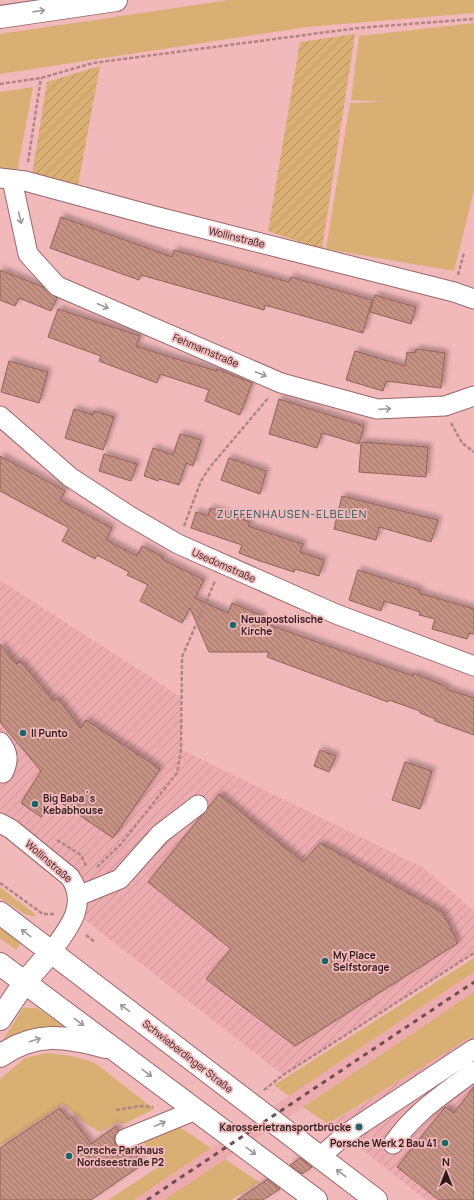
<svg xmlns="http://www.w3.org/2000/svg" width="474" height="1200" viewBox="0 0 474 1200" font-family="Manrope,sans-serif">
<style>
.built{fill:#ecacaf}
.industrial{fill:url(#industrial-furrows)}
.grass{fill:#d9af73}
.garden{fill:url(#garden-furrows)}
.building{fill:url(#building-back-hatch);stroke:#926355;filter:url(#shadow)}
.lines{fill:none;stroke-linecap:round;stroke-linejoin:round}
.minor-casing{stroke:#9a6769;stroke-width:21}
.major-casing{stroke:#9a6769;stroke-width:24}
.highway-casing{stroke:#9a6769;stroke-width:24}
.path{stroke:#b18486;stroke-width:2.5;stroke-dasharray:4 2;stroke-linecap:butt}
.minor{stroke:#fff;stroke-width:19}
.major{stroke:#fff;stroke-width:22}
.highway{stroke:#fff;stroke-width:22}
.rail{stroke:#704f51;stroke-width:3;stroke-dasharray:5 5;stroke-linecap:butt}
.oneway{stroke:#a09898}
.poi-dot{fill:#186667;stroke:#f2b9bb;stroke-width:1.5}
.labels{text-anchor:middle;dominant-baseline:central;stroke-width:3.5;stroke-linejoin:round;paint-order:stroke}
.street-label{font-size:10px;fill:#2d191a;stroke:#f2b9bb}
.poi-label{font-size:10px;font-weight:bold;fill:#2d191a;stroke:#f2b9bb;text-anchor:start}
.neighbourhood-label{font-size:11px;letter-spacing:1px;fill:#1c5758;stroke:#f2b9bb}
</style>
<defs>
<pattern id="industrial-furrows" width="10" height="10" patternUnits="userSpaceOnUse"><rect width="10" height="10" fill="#ecacaf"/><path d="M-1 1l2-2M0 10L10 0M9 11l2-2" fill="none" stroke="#cb9396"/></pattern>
<pattern id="garden-furrows" width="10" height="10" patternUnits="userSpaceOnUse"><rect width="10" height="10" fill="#d9af73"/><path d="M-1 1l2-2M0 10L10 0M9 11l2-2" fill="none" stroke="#b08e5e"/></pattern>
<pattern id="building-back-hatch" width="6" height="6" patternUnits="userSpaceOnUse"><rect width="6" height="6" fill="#c49183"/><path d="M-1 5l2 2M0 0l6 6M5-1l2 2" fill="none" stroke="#a0766a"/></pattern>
<filter id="shadow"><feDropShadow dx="3.5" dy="-3.5" stdDeviation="2" flood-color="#0004"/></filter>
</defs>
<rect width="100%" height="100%" fill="#f2b9bb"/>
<path class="built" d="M474,972V992L303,1107L164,1200H134Z"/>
<g class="industrial">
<path d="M0,580L181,697L182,750L424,868L474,911V953L283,1075L76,913L78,896L0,823Z"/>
<path d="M474,1034V1200H426L330,1124Z"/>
</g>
<g class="grass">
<path d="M229,0H474V13L307,27L0,74V34Z"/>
<path d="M474,23V190L454,271L326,249L350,103L385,102L351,100L359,36Z"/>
<path d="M33,87L17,172L0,168V92Z"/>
<path d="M0,887L36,915L35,917L25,914L0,898Z"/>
<path d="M0,928L21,943L16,950L0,938Z"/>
<path d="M474,958V972L289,1096L274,1085Z"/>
<path d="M474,992V1035L328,1124L303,1107Z"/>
<path d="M23,1008H37L64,1026L62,1030L0,1045Z"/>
<path d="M47,1053L72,1056L95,1063L154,1109L124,1124L119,1122L100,1132L86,1124L63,1104L0,1146V1079L25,1058Z"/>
<path d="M178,1126L211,1148L134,1200H108L160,1166L143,1142Z"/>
<path d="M225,1159L259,1182L231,1200H164Z"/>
</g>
<g class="garden">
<path d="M355,34L322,249L268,231L300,42Z"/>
<path d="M100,66L77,190L32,175L47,82Z"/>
</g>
<g class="building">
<path d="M61,217L172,257L174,250L289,282L291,277L372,300L363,333L265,305L264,310L141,275L139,280L50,248Z"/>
<path d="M0,270L43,287L57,298L51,311L19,298L15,306L0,300Z"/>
<path d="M375,295L416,307L411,324L370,312Z"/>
<path d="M58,309L140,336L136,346L170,357L217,371V369L252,383L240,415L205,401L209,390L160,374L157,383L99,361L101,356L48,337Z"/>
<path d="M416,349L445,353L441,388L386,381L383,391L346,380L355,351L405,366L407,352L415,353Z"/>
<path d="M9,361L48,372L39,403L1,392Z"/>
<path d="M279,399L364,426L359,444L322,433L317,448L269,434Z"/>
<path d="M74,409L93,415L94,411L114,417L103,450L65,438Z"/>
<path d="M180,434L201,440L193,466L186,463L179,485L159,479L158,481L144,476L153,448L173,455Z"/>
<path d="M361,442L428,447L426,477L359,472Z"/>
<path d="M104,454L137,464L131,481L99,471Z"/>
<path d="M0,456L65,491L60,500L112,528L106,540L137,556L142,546L163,557L162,559L204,580L195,598L228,613L232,603L263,616L261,622L413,676V673L431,680L447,687L446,689L474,698V735L435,721V719L420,713V711L389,700L388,702L267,657L269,652H209L190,608L182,623L140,601L148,585L127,575L129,572L97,555L95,559L62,541L69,528L0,491Z"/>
<path d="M229,458L266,471L260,494L221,480Z"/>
<path d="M342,496L438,520L431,542L379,527L376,540L334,529Z"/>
<path d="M210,508L250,522L248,526L303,544L300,552L324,560L319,576L295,569L294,572L260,561L239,553L242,545L191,528L196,512L208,516Z"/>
<path d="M358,570L420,590L419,593L474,609V634L469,633L467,639L432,629L435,619L419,615L420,612L384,601L381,611L349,600Z"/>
<path d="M0,644L17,664L20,661L54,701L57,698L81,728L86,720L160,769L113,838L54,798L41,817L21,803L41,771L0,722Z"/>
<path d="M320,750L336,756L329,772L314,766Z"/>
<path d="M405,762L432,771L420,809L392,800Z"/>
<path d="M219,794L303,862L320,843L443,913L458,943L295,1046L206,979L231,949L148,882Z"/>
<path d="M474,1087V1200H439L397,1167L445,1107L454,1113Z"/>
<path d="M60,1108L68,1119L72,1117L91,1144L116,1126L119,1130L114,1137L115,1144L123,1150L132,1148L143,1164L91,1200H0V1148Z"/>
<path d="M300,1158L312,1167L302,1174L290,1165Z"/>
<path d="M268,1179L280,1189L263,1200H237Z"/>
</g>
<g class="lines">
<defs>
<g id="minor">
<path d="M0,178L25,181L154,216L454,292L474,299"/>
<path d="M12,180L28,254L57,286L281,383L377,409L445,406L474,396"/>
<path d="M0,416L70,477L128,515L178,544L336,614L474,666"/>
<path d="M0,742C9,753 9,761 3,773"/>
<path d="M0,823L11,829L70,877C89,905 68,929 51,952"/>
<path d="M78,896L120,879L160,834L198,805"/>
<path d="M125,1139L196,1110"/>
<path d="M393,1144C413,1113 445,1093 474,1071"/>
<path d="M320,1157L346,1134L474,1049"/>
</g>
<g id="major">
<path d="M0,913L376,1200"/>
<path d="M0,964L316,1200"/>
<path d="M0,1019L25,982L51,952"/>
<path d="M0,1056C35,1031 66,1036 105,1047"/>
</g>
<path id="highway" d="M0,17L116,0"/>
</defs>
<use href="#minor" class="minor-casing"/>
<use href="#major" class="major-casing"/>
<use href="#highway" class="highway-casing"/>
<g class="path">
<path d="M0,84L41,78L93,63L358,28L474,19"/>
<path d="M28,162L41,78"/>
<path d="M458,275L464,253"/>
<path d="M451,423L462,443L474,452"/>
<path d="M184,526L201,481L210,467L269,397"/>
<path d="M57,840L81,855L86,866"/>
<path d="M97,867L121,844L177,773L181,750L182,657L215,581"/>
<path d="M0,883L43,914H55"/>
<path d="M86,935L95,942"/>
<path d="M264,1090L283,1075L474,953"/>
<path d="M116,1110L141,1106L153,1107"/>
</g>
<use href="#minor" class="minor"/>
<use href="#major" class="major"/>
<use href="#highway" class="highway"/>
<path class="rail" d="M147,1200L474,982"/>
</g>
<defs><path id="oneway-shaft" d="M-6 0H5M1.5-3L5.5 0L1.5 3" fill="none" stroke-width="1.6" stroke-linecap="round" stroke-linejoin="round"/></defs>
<g class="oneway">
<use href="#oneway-shaft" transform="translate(39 11) rotate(-8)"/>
<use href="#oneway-shaft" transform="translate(20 218) rotate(77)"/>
<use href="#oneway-shaft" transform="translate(103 306) rotate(23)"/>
<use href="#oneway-shaft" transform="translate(261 374) rotate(23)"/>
<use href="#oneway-shaft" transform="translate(385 409) rotate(-3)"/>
<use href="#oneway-shaft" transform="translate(26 933) rotate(-143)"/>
<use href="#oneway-shaft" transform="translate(125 1008) rotate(-143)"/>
<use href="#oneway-shaft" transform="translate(79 1022) rotate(37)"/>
<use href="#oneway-shaft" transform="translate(35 1040) rotate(-17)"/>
<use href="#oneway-shaft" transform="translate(147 1073) rotate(37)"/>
<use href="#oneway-shaft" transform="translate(160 1124) rotate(-23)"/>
<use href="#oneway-shaft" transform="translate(251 1151) rotate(37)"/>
<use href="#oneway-shaft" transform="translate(341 1173) rotate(-143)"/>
</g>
<g class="poi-dot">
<circle cx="233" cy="625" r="4"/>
<circle cx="23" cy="733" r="4"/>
<circle cx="35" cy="804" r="4"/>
<circle cx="325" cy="961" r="4"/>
<circle cx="359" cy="1127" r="4"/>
<circle cx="445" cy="1143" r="4"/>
<circle cx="69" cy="1156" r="4"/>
</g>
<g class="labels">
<g class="street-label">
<text transform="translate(237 237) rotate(14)">Wollinstraße</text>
<text transform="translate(206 350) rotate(23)">Fehmarnstraße</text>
<text transform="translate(224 565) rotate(24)">Usedomstraße</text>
<text transform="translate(49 861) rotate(41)">Wollinstraße</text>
<text transform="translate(188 1056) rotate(38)">Schwieberdinger Straße</text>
</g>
<g class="poi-label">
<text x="241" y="619">Neuapostolische<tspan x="241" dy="12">Kirche</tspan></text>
<text x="31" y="733">Il Punto</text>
<text x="43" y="798">Big Baba´s<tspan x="43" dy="12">Kebabhouse</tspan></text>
<text x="333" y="955">My Place<tspan x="333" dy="12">Selfstorage</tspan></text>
<text x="351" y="1127" text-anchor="end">Karosserietransportbrücke</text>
<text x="437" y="1143" text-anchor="end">Porsche Werk 2 Bau 41</text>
<text x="77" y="1150">Porsche Parkhaus<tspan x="77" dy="12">Nordseestraße P2</tspan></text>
</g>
<g class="neighbourhood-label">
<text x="292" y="513">ZUFFENHAUSEN-ELBELEN</text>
</g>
</g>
<g transform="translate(446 1172)" stroke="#f2b9bb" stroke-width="3" paint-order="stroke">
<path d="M0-3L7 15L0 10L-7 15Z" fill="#2d191a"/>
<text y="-6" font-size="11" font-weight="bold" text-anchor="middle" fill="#2d191a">N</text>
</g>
</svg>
